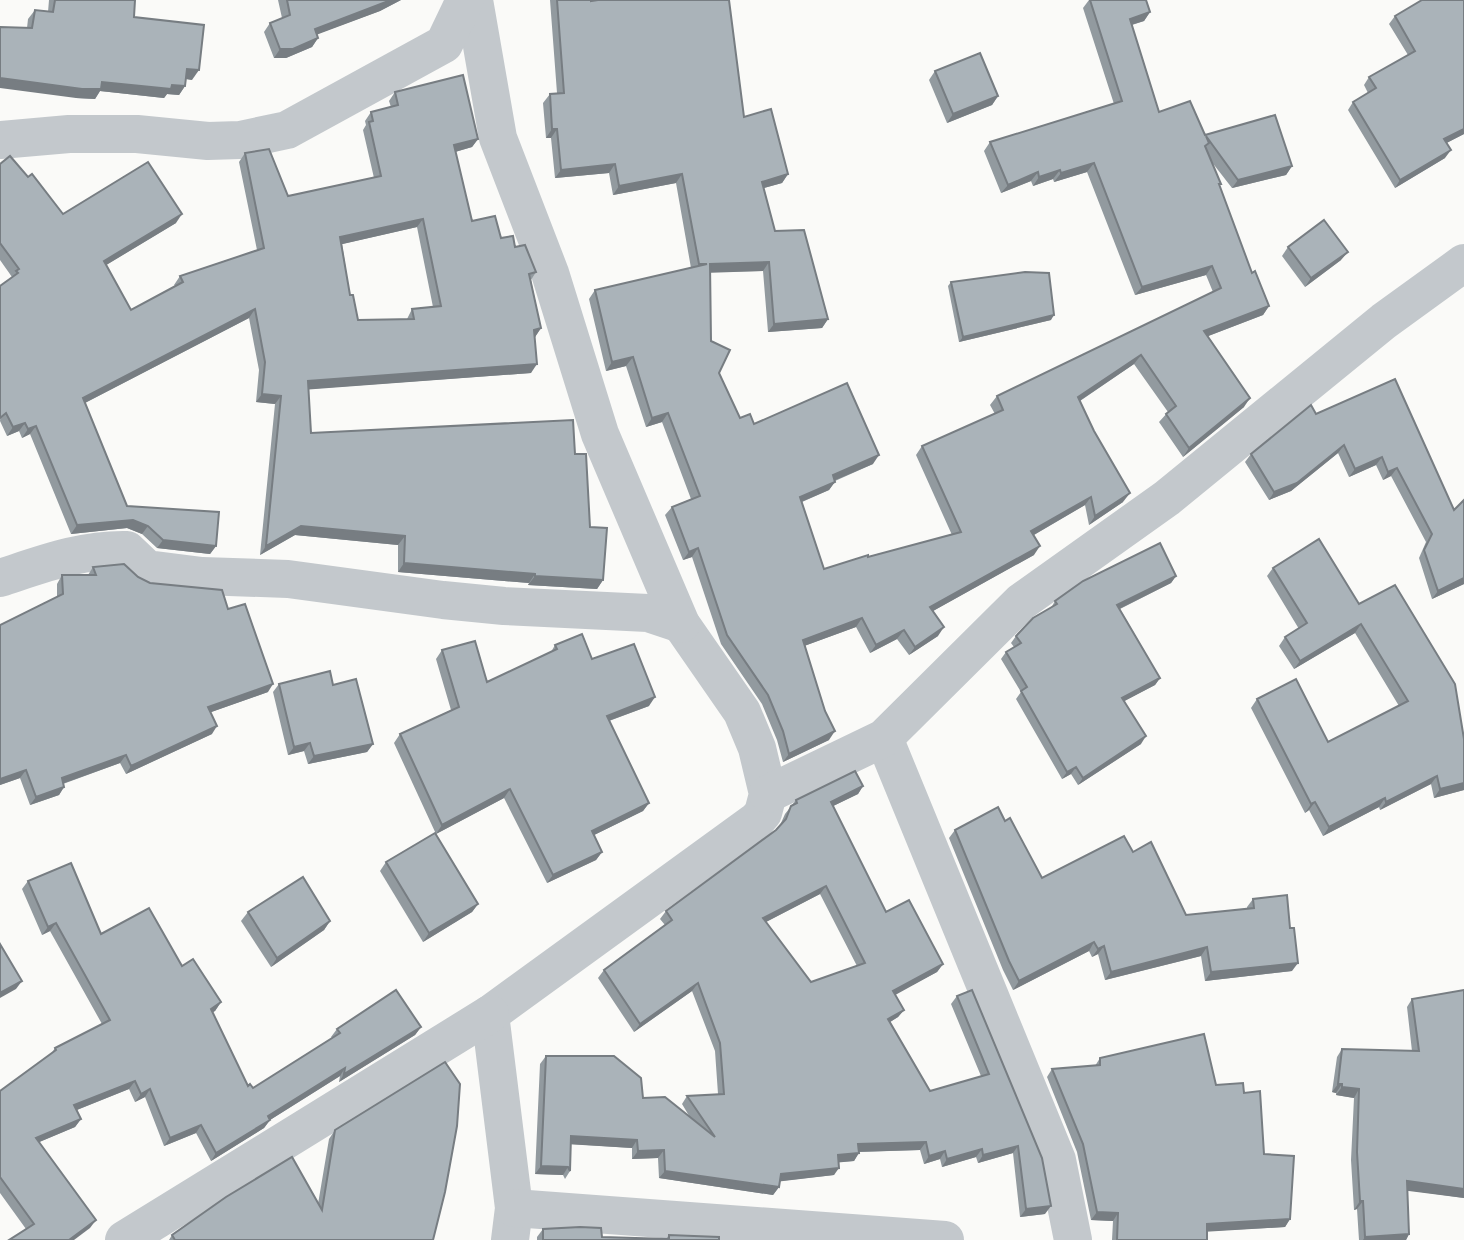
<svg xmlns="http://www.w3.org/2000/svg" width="1464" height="1240" viewBox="0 0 1464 1240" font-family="Manrope,sans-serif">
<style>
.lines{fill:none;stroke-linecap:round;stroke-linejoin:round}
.minor{stroke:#c3c8cc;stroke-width:38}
.wall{fill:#929a9f;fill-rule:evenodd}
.shaded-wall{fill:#777d82}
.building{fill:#aab3b9;stroke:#777d82;stroke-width:2;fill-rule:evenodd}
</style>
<rect width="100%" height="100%" fill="#fafaf8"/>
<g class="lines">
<g class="minor">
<path d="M474,0L498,138L550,273L600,434L681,624L742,712L757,748L768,794L763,813L757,820L490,1014L514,1208L510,1240"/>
<path d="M0,140L69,134H137L208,141L240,140L287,130L444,44L465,0"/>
<path d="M0,578C43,564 82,549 127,550L147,569L202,576L288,579L443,600L504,606L648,613L681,624"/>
<path d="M884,738L1057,1160L1073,1240"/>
<path d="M768,794L884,738L1021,602L1167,498L1384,321L1464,263"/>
<path d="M514,1208L945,1240"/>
<path d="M124,1240L490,1014"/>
</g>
</g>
<g class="wall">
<path d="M49,0H135L134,17L192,80L186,79L185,86L179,95L167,94L164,98L100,91L95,99L76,98L27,28L28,19L35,10L48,12Z"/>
<path d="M278,0H401L380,11L317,34L318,38L312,47L286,58H274L264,32L270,23L282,18Z"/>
<path d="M550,0H591L744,117L788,174L782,183L764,188L775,231L828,319L822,328L768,332L763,271L710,272L711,341L719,373L740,418L873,464L835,481L829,490L802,502L824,569L952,535L916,455L922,446L995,414L990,405L997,396L1213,292L1206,275L1135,295L1087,172L1054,182L1053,179L1033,186L1031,181L1001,193L984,151L990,142L1114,104L1083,8L1089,0H1146L1150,12L1144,21L1132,25L1159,112L1205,135L1292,166L1286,175L1232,188L1211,161L1219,186L1252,273L1269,306L1263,315L1208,336L1244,407L1183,457L1159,422L1168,412L1134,364L1080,401L1123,502L1089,525L1085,505L1034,535V555L933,611L938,636L909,655L897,639L870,653L856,627L804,646L829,740L783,762L777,740L762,704L721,644L692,557L683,560L665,515L672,507L691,499L662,422L646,427L626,366L606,371L589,299L595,290L691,268L676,183L613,195L609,173L555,178L551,138H546L543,103L550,94L557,93Z"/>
<path d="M1464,0V134L1446,143L1445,158L1395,188L1348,110L1353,102L1368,93L1364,85L1369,77L1408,55L1389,24L1395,16Z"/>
<path d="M935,71L998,96L992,105L947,123L929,80Z"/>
<path d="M395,92L478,139L472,147L455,152L472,221L515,247L536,272L531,280L541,328L535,337L531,373L308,389L311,433L575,454L590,527L603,580L597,589L528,585L529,583L398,572V545L295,535L260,555L275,404L256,402L259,370L249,318L85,403L127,506L216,546L210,554L157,548L142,534L127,528L71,534L30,434L22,438L19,431L7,436L0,421L12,277L0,260V164L28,177L63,214L176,223L106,265L131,310L175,286L174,285L180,276L257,250L239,162L245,153L288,196L374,178L363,130L366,125L365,121L371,112L391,107L389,101ZM417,227L433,307L412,309L407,319L358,320L350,295L342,244Z"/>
<path d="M1288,247L1341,260L1305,287L1282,256Z"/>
<path d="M951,282L1051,320L959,342L948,286Z"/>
<path d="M1395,379L1464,584L1432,599L1419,558L1426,542L1391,476L1383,480L1376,465L1349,477L1338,453L1291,491L1269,500L1245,462L1251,454L1316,414Z"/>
<path d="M1319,539L1464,790L1434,798L1431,784L1380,810L1379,807L1323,836L1309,810L1305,813L1251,708L1257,699L1328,742L1399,706L1355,633L1294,669L1279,646L1285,637L1299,629L1267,576L1273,568Z"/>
<path d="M93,567L138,577L150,583L228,609L268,692L211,712L212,734L126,774L120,763L63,784L64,787L59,795L30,805L20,778L0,785V625L57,597V584L62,575H88Z"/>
<path d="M1176,576L1171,583L1120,609L1160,678L1155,685L1124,701L1141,744L1078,785L1071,774L1062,779L1016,699L1021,692L1001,659L1006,652L1014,647L1011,643L1016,636L1051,608L1055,601Z"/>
<path d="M555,645L592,659L649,706L609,721L649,803L643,811L594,835L602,852L596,860L547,883L504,798L436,834L394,743L400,734L451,710L436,659L442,650L487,682L551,652Z"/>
<path d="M279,684L333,685L373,744L367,752L308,764L304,751L288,755L273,692Z"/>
<path d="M863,786L858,794L833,806L886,912L943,964L937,972L895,994L904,1010L898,1017L890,1022L930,1091L981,1076L951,1004L957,996L972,990L1045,1214L1020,1217L1013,1153L978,1163L976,1157L942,1167L940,1159L924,1164L920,1150L859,1152L854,1161L839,1162L834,1175L780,1181L779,1187L773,1195L659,1178L658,1158L632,1159V1148L571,1144L570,1171L565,1179L563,1175L535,1174L540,1064L546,1056L691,1119L682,1104L687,1096L718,1094L715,1051L692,991L634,1032L598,978L604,970L665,925L660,919L666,911L776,830L781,823L785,814L796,800ZM820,894L857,966L811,982L766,922Z"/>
<path d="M1005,821L1042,878L1133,852L1186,915L1247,909V907L1253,899L1292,971L1205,981L1201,956L1105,980L1098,954L1092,957L1089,951L1013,990L1003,970L949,838L955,830Z"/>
<path d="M386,862L478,904L472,912L423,942L380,871Z"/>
<path d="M28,881L101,934L182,966L221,1002L215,1011L212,1012L248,1086L253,1088L332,1038L331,1037L337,1029L421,1027L415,1035L339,1082L340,1076L270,1120L264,1128L211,1161L196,1133L164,1146L145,1097L135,1102L129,1089L77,1110L81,1119L75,1127L39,1142L90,1228L26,1229L0,1193V1091L51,1054L55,1048L102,1024L50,931L42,935L22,889Z"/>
<path d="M248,912L330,921L324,930L271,967L241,921Z"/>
<path d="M1464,990V1198L1407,1190L1409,1234L1406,1240H1359L1357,1209L1354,1210L1351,1160L1354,1098L1336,1095V1093L1332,1092L1337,1057L1342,1049L1412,1051L1407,1007L1412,999Z"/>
<path d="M1100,1058L1216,1085L1244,1093L1264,1154L1290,1219L1285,1227L1207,1231V1240H1112L1113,1221L1091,1220L1077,1152L1047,1077L1052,1069L1095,1066Z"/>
<path d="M335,1130L433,1240H169L172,1235L318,1204L329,1139Z"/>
<path d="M543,1229L602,1237L666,1239L669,1235L719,1240H537V1237Z"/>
</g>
<g class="shaded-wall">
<path d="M391,0H401L380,11L308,38L315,29Z"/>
<path d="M1150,12L1144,21L1124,27L1130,19Z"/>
<path d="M318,38L312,47L286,58H274L280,49Z"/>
<path d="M187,69L199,70L192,80L181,78Z"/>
<path d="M0,78L102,82L185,86L179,95L167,94L164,98L100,91L95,99L76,98L0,88Z"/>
<path d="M998,96L992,105L947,123L953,114Z"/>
<path d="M552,129H557L551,138H546Z"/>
<path d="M1464,129V134L1439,147L1444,139Z"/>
<path d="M478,139L472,147L448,154L454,145Z"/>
<path d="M1451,150L1445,158L1395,188L1400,180Z"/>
<path d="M1094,163L1087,172L1054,182L1061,173Z"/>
<path d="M615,164L609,173L555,178L561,170Z"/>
<path d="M1292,166L1286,175L1232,188L1238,180Z"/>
<path d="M1060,170L1053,179L1033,186L1039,177Z"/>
<path d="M1038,172L1031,181L1001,193L1008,185Z"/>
<path d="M682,174L676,183L613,195L619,186Z"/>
<path d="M788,174L782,183L756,190L762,182Z"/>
<path d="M182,214L176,223L98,270L104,261Z"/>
<path d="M423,219L417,227L334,246L340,237Z"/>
<path d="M1348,252L1341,260L1305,287L1311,278Z"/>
<path d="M769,262L763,271L704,273L710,264Z"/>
<path d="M1212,266L1206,275L1135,295L1142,287Z"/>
<path d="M1269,306L1263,315L1198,340L1204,331Z"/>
<path d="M255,309L249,318L77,407L83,398Z"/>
<path d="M1054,315L1051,320L959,342L963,337Z"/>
<path d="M828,319L822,328L768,332L774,324Z"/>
<path d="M541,328L535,337L528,338L534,330Z"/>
<path d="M1141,355L1134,364L1072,406L1078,397Z"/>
<path d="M633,357L626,366L606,371L612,362Z"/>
<path d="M537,364L531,373L302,390L308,381Z"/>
<path d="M262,394L281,396L275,404L256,402Z"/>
<path d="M1250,398L1244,407L1183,457L1189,448Z"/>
<path d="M668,413L662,422L646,427L652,418Z"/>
<path d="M25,423L19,431L7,436L13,427Z"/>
<path d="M36,426L30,434L22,438L28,429Z"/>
<path d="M1344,445L1338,453L1291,491L1269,500L1274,492Z"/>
<path d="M879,455L873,464L826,484L833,475Z"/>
<path d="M1382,457L1376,465L1349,477L1355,469Z"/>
<path d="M1397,468L1391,476L1383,480L1388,472Z"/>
<path d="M835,482L829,490L794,505L800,497Z"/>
<path d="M1130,493L1123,502L1089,525L1095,516Z"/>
<path d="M1091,497L1085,505L1025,540L1031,531Z"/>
<path d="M133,520L148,526L142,534L127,528L71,534L77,525Z"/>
<path d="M301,526L405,536L398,545L295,535L260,555L266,546Z"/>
<path d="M163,540L216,546L210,554L157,548Z"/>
<path d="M1040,546L1034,555L924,616L930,607Z"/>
<path d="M698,548L692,557L683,560L689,552Z"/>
<path d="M404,563L535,574L529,583L398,572Z"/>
<path d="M535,576L603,580L597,589L528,585Z"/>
<path d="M1176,576L1171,583L1113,612L1117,605Z"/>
<path d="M1464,578V584L1432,599L1438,591Z"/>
<path d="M862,618L856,627L796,649L803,640Z"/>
<path d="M1361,624L1355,633L1294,669L1300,661Z"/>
<path d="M944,627L938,636L909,655L915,647Z"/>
<path d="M904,630L897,639L870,653L876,645Z"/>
<path d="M1160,678L1155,685L1117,705L1122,698Z"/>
<path d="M273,684L268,692L203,715L208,707Z"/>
<path d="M655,697L649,706L600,724L607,716Z"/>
<path d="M217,726L212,734L126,774L131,766Z"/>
<path d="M835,731L829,740L783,762L789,754Z"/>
<path d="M1146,736L1141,744L1078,785L1083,778Z"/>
<path d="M310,743L304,751L288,755L294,747Z"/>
<path d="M373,744L367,752L308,764L314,756Z"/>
<path d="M126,755L120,763L56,786L62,778Z"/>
<path d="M1076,767L1071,774L1062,779L1067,772Z"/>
<path d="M26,770L20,778L0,785V779Z"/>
<path d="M1437,776L1431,784L1380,810L1386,802Z"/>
<path d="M1464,783V790L1434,798L1440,789Z"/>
<path d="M863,786L858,794L825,810L831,802Z"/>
<path d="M64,787L59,795L30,805L36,797Z"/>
<path d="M510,789L504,798L436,834L442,825Z"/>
<path d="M1385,798L1379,807L1323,836L1329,827Z"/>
<path d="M1315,802L1309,810L1305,813L1311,804Z"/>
<path d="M649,803L643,811L586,839L592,831Z"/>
<path d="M602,852L596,860L547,883L553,875Z"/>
<path d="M826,886L820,894L758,926L763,918Z"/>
<path d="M478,904L472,912L423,942L429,933Z"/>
<path d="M330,921L324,930L271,967L277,958Z"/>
<path d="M56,923L50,931L42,935L48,927Z"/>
<path d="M1094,942L1089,951L1013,990L1019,981Z"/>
<path d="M1104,946L1098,954L1092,957L1098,949Z"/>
<path d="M1207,947L1201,956L1105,980L1111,972Z"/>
<path d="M1298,963L1292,971L1205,981L1211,972Z"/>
<path d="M943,964L937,972L888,999L893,991Z"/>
<path d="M22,981L16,989L0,998V993Z"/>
<path d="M698,983L692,991L634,1032L640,1024Z"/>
<path d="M221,1002L215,1011L205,1017L211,1009Z"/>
<path d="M904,1010L898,1017L882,1027L888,1019Z"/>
<path d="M421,1027L415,1035L339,1082L344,1074Z"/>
<path d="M345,1068L340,1076L270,1120L264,1128L211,1161L216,1153L268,1116Z"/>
<path d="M135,1081L129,1089L69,1113L74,1105Z"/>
<path d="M1338,1084H1342L1336,1093L1332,1092Z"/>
<path d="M1342,1087L1359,1089L1354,1098L1336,1095Z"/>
<path d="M150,1089L145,1097L135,1102L141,1094Z"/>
<path d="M81,1119L75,1127L30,1146L36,1138Z"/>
<path d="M201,1125L196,1133L164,1146L170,1138Z"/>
<path d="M571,1136L637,1140L632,1148L566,1144Z"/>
<path d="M926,1142L920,1150L853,1152L858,1144Z"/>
<path d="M1018,1146L1013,1153L978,1163L983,1155Z"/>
<path d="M982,1149L976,1157L942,1167L947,1159Z"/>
<path d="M664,1150L658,1158L632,1159L638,1151Z"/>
<path d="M945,1151L940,1159L924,1164L929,1156Z"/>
<path d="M859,1153L854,1161L833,1163L838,1155Z"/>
<path d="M541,1166L568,1167L563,1175L535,1174Z"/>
<path d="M839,1168L834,1175L775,1182L781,1174Z"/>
<path d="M665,1171L779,1187L773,1195L659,1178Z"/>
<path d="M1407,1181L1464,1189V1198L1401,1190Z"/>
<path d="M1360,1201H1363L1357,1209L1354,1210Z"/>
<path d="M1051,1206L1045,1214L1020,1217L1026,1209Z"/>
<path d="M1097,1212L1118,1213L1113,1221L1091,1220Z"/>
<path d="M1290,1219L1285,1227L1202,1232L1207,1224Z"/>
<path d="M96,1220L90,1228L74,1240H69Z"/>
<path d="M1409,1234L1406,1240H1363L1365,1237Z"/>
</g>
<g class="building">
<path d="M55,0H135L134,17L204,25L199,70L187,69L185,86L172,85L171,89L102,82L101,89H82L0,78V27L32,28L35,10L53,12Z"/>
<path d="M287,0H391L315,29L318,38L293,49H280L270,23L290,15Z"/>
<path d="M557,0H591V1L598,0H729L744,117L771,109L788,174L762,182L775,231L804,230L828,319L774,324L769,262L710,264L711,341L730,350L719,373L740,418L750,414L754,424L847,383L879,455L833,475L835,482L800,497L824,569L868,555V557L961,532L922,446L1003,410L997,396L1221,288L1212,266L1142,287L1094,163L1061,173L1060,170L1039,177L1038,172L1008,185L990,142L1122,101L1090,0H1146L1150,12L1130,19L1159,112L1190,101L1205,135L1275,115L1292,166L1238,180L1206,136L1209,143L1205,146L1221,184H1219L1252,273L1255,271L1269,306L1204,331L1250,398L1189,448L1166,414L1176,406L1141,355L1078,397L1094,431L1130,493L1095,516L1091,497L1031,531L1040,546L930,607L944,627L915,647L904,630L876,645L862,618L803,640L825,711L835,731L789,754L783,731L768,695L727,635L698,548L689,552L672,507L700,496L668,413L652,418L633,357L612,362L595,290L707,264H699L682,174L619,186L615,164L561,170L557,129H552L550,94L564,93Z"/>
<path d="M1422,0H1464V129L1444,139L1451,150L1400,180L1353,102L1376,88L1369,77L1415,51L1395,16Z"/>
<path d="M980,53L998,96L953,114L935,71Z"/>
<path d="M463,75L478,139L454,145L472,221L495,216L501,238L513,236L515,247L525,245L536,272L529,274L541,328L534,330L537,364L308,381L311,433L573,420L575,454H586L590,527L607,528L603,580L535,576V574L404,563L405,536L301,526L266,546L281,396L262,394L265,362L255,309L83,398L127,506L219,512L216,546L163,540L148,526L133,520L77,525L36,426L28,429L25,423L13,427L6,413L0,418V286L18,273L16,271L19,269L0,243V164L10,156L28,177L32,174L63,214L148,162L182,214L104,261L131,310L183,282L180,276L264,248L245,153L269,149L288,196L381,176L369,122L373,121L371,112L398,105L395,92ZM423,219L441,306L412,309L414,319L358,320L353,295H350L340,237Z"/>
<path d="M1324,220L1348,252L1311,278L1288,247Z"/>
<path d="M1025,272L1049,273L1054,315L963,337L951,282Z"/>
<path d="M1395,379L1454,510L1464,500V578L1438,591L1424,550L1432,534L1397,468L1388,472L1382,457L1355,469L1344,445L1297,483L1274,492L1251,454L1311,405L1316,414Z"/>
<path d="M1319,539L1359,604L1395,585L1455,684L1464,739V783L1440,789L1437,776L1386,802L1385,798L1329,827L1315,802L1311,804L1257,699L1296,679L1328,742L1408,701L1361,624L1300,661L1285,637L1307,623L1273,568Z"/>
<path d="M1160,543L1176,576L1117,605L1160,678L1122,698L1146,736L1083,778L1076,767L1067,772L1021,691L1027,687L1006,652L1021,643L1016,636L1033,618L1057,604L1055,601L1083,581Z"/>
<path d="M124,564L138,577L150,583L222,590L228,609L245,604L273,684L208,707L217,726L131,766L126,755L62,778L64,787L36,797L26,770L0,779V625L63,594L62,575H96L93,567Z"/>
<path d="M582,634L592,659L634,644L655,697L607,716L649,803L592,831L602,852L553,875L510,789L442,825L400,734L459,707L442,650L475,641L487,682L557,649L555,645Z"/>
<path d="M330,671L333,685L356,679L373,744L314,756L310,743L294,747L279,684Z"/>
<path d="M855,771L863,786L831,802L886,912L909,900L943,964L893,991L904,1010L888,1019L930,1091L989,1074L957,996L972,990L1042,1158L1051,1206L1026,1209L1018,1146L983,1155L982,1149L947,1159L945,1151L929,1156L926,1142L858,1144L859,1153L838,1155L839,1168L781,1174L779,1187L665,1171L664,1150L638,1151L637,1140L571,1136L570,1171L568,1167L541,1166L546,1056H614L641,1078L643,1098L665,1097L715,1137L687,1096L724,1094L720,1043L698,983L640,1024L604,970L672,920L666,911L776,830L786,819L791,806L797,803L796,800ZM826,886L865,963L811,982L763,918Z"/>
<path d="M998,807L1005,821L1010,818L1042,878L1124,836L1133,852L1151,842L1186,915L1254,908L1253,899L1287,895L1290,928H1294L1298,963L1211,972L1207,947L1111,972L1104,946L1098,949L1094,942L1019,981L1009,961L955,830Z"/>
<path d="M435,833L478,904L429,933L386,862Z"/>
<path d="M71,863L101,934L149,908L182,966L193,959L221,1002L211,1009L248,1086L250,1084L253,1088L340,1033L337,1029L396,990L421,1027L344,1074L345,1068L268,1116L270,1120L216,1153L201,1125L170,1138L150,1089L141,1094L135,1081L74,1105L81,1119L36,1138L96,1220L69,1240H9L34,1224L0,1177V1091L56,1050L55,1048L110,1020L56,923L48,927L28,881Z"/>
<path d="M303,877L330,921L277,958L248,912Z"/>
<path d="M0,944L22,981L0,993Z"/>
<path d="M1464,990V1189L1407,1181L1409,1234L1365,1237L1363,1201H1360L1357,1152L1359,1089L1342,1087V1084H1338L1342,1049L1419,1051L1412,999Z"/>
<path d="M1204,1034L1216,1085L1243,1083L1244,1093L1260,1091L1264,1154L1294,1156L1290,1219L1207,1224V1240H1117L1118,1213L1097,1212L1083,1144L1052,1069L1100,1065V1058Z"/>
<path d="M445,1062L460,1084L457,1126L445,1192L433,1240H175L172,1235L226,1197L292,1157L322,1210L335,1130Z"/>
<path d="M580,1227L601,1228L602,1237L669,1239V1235L719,1237V1240H543V1229Z"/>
</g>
</svg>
